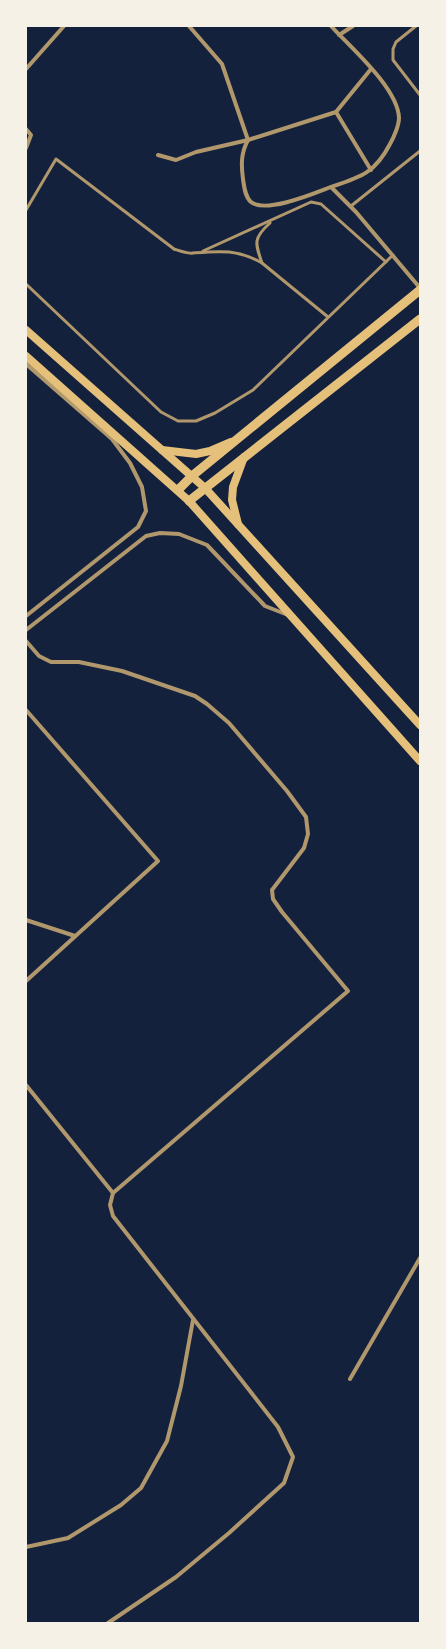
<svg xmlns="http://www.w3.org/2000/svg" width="446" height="1649" viewBox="0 0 446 1649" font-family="'Varela Round',sans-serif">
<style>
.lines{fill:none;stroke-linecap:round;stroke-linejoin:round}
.service{stroke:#b1986c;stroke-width:3}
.minor{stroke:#b1986c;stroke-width:4}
.secondary{stroke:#e5c07b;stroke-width:8}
.primary{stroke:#e5c07b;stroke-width:9}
</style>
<rect width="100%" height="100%" fill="#14213d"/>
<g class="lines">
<g class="service">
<path d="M416,26L396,42L393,49V60L420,95"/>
<path d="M351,206L420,151"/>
<path d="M26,210L56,159L174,249C180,251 187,254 193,253C219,251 238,249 262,263L328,317"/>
<path d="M203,251L311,202L321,204L386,262"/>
<path d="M262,263C255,243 253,238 270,223"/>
<path d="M26,284L161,412L178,421H196L215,413L253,390L393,255"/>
</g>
<g class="minor">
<path d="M189,26L222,64L248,140C241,153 241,164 243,179C244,186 245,197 251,202C266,214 315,193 331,187L356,212L420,288"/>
<path d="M331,26C350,47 398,88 399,118C399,125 394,137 390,144C375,173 361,177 331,187"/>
<path d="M339,35L353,26"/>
<path d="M26,69L64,26"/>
<path d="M336,112L371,170"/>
<path d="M26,129L31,135L26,148"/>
<path d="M158,155L176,160L196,152L248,140L336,112L371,69"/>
<path d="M26,364L112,439L130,463L142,487L146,511L138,527L26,616"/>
<path d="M26,630L146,536L160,533L179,534L207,545L265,606L288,615"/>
<path d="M26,641L39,656L51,662H79L122,671L195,696L207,704L229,723L287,791L306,817L308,834L304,848L272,890L273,899L282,912L348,991L113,1193L110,1205L113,1216L278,1427L293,1457L284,1483L229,1533L176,1577L108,1623"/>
<path d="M26,710L158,861L26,981"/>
<path d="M26,920L75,936"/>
<path d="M26,1085L113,1193"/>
<path d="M350,1379L420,1258"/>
<path d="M26,1547L68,1538L121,1505L141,1488L167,1441L181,1386L193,1320"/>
</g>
<g class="secondary">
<path d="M26,330L205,488L420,725"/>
<path d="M26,356L189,501L420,761"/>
<path d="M162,450L196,454L210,451L231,442"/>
<path d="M238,524L232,500L233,487L244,457"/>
</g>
<g class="primary">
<path d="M178,490L192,476L420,290"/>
<path d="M189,501L420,319"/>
</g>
</g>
<rect width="446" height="1649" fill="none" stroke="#f6f1e7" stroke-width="54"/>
</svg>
